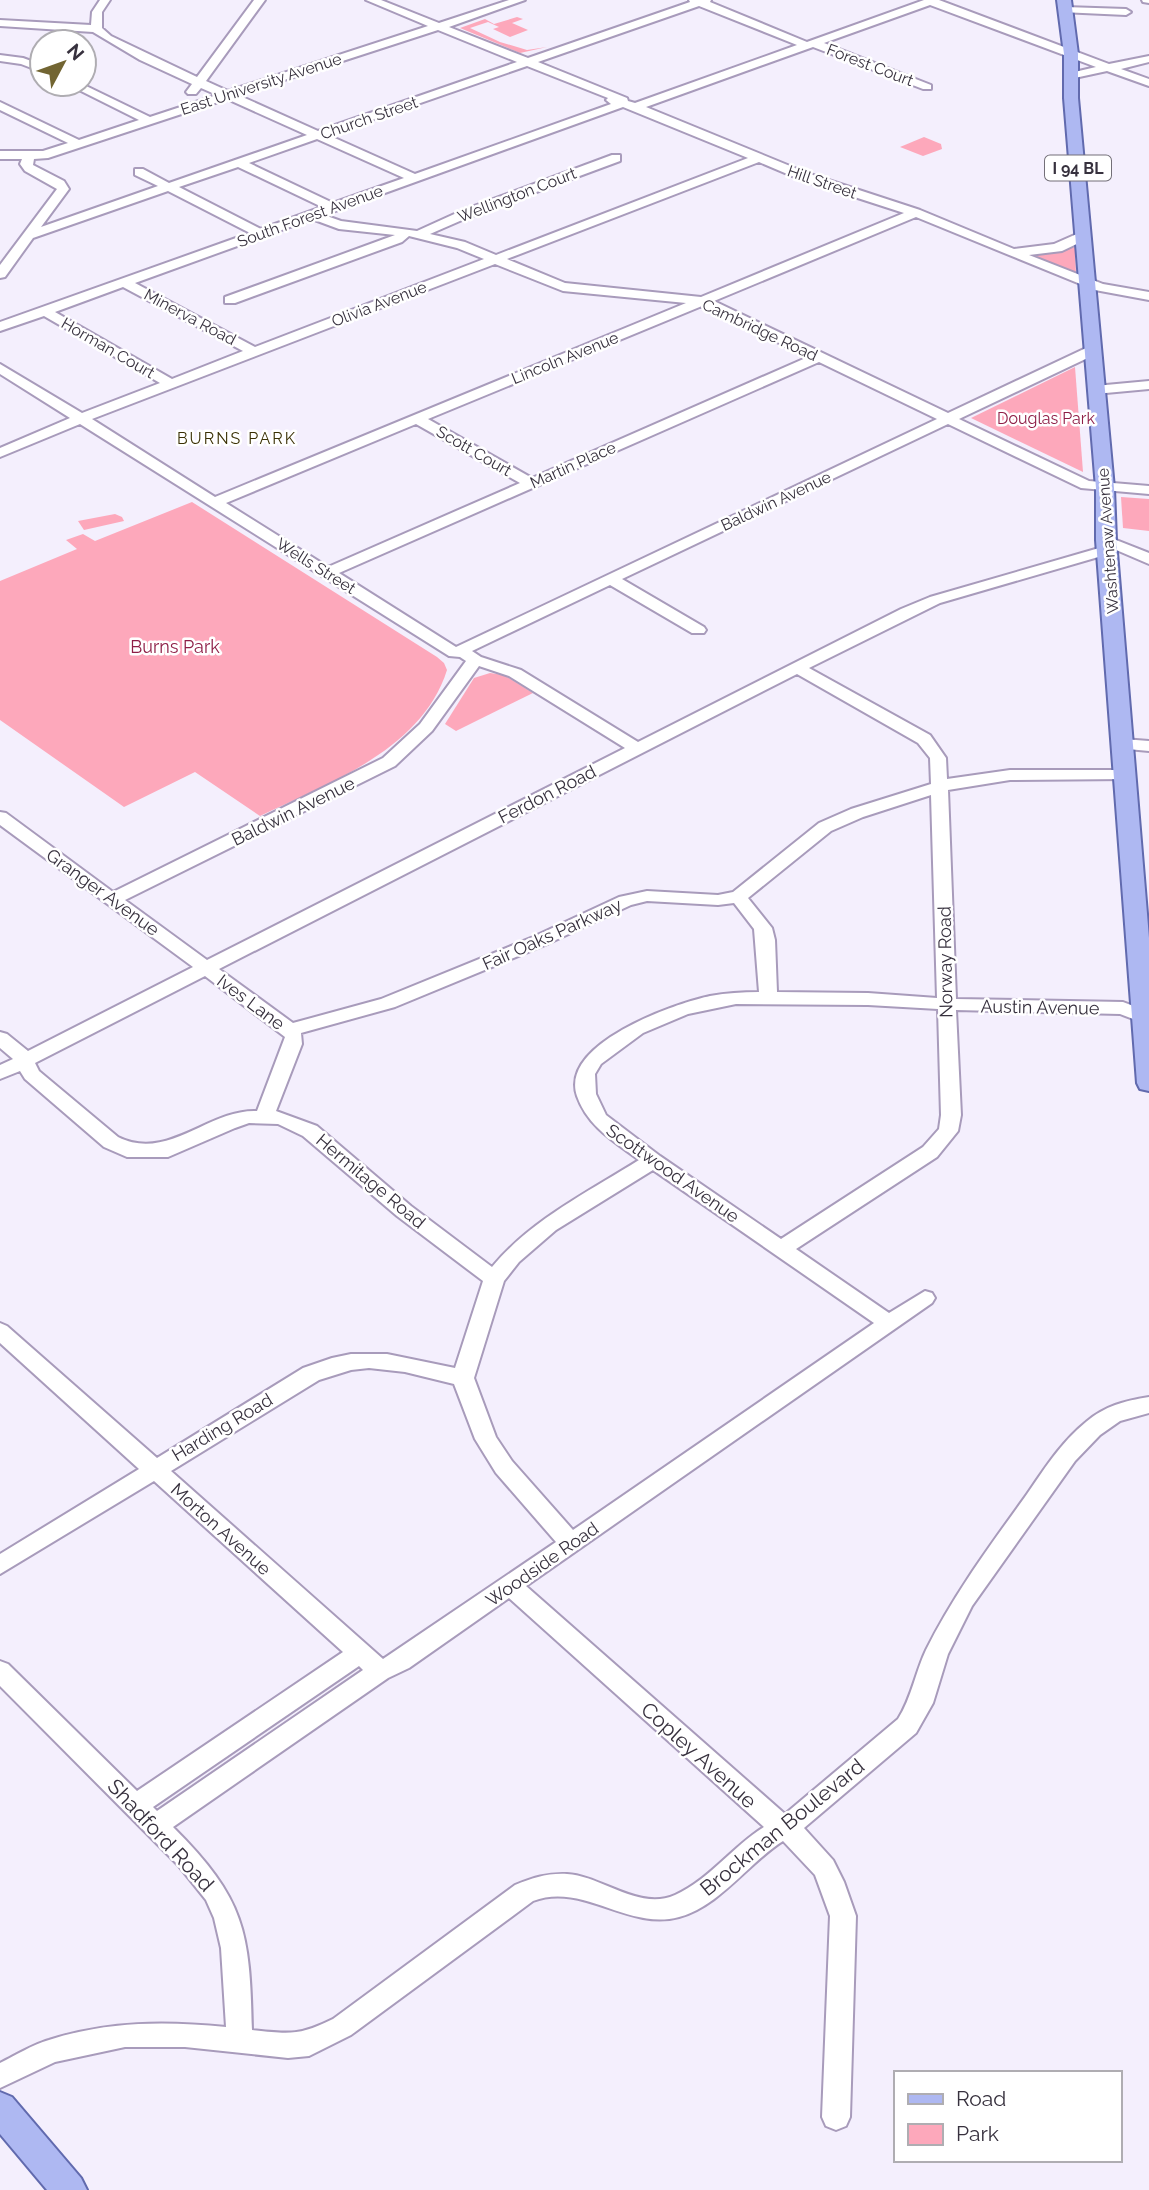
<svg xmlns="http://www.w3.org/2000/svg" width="1149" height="2190" viewBox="0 0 1149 2190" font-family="Raleway,sans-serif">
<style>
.green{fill:#fda8bb}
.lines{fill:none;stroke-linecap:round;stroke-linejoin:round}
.minor-casing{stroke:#a89bbb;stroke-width:4}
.major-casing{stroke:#616aae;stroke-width:4}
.minor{fill:#fff;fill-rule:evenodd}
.major{fill:#aeb8f2;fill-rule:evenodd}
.labels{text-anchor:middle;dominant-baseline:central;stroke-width:5;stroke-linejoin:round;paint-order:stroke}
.far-street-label{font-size:16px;fill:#37313e;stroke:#fff}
.shield{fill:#fff;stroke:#736f78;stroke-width:2}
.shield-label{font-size:16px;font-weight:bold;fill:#37313e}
.far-park-label{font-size:16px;fill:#8e1e46;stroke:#fff}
.far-neighbourhood-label{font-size:16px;letter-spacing:2px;fill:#3a3004;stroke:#fff}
.park-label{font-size:18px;fill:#8e1e46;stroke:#fff}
.street-label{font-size:18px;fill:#37313e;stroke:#fff}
.near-street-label{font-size:21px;fill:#37313e;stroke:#fff}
</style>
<rect width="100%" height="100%" fill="#f4effd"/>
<g class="green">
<path d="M517,17L523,19L512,23L528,30L510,37L493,29L499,27L488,22L470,28L500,42L527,50L547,47L520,53L460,28L485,19L494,24Z"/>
<path d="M924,137L941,144L942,149L923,156L900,147Z"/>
<path d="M1075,247L1076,274L1033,256L1035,254Z"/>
<path d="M1075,367L1083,472L971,418Z"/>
<path d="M1121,497L1149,499V531L1123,528Z"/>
<path d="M192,502L437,657L444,663L447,670C422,750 327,784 260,816L195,772L124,807L0,720V581L77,549L66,540L83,534L95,541Z"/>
<path d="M115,514L122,517L124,521L84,530L78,521Z"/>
<path d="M490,673L504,675L533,693L456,731L445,724L474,678Z"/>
</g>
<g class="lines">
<defs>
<g id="minor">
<path d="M100,0H110L102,12V28L111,36L197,77L254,0H265L206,81L228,91L428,26L366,0H381L439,23L509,0H525L449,27L528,58L690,2L689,0H711L710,2L807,42L924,0H939L1109,64L1149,56V62L1121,69L1149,79V86L1107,71L1070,79L1066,78V74L1096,67L930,5L824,43L931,85V89H923L813,47L646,107L807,173L920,210L1014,249L1054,244L1079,233H1087V239L1062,251L1029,255L1103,284L1149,292V300L1095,290L916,217L714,301L948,413L1086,348H1096V354L959,419L1089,481L1149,486V494L1081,488L948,424L622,579L704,627L706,630L704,633H692L610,585L472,651L481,657L521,670L638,742L901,609L930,597L1106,546L1099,540L1106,536L1149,553V564L1114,549L1112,553L940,603L809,668L930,735L946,758L947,779L1010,770H1133L1135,774L1133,778L1127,779L1010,780L948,790L956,999L1123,1002L1149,1012V1025L1120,1014L956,1010L961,1115L958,1131L937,1157L796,1249L889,1313L925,1291L932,1293L935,1298L932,1303L526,1586L785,1814L898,1719C912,1697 915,1673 926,1650C954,1594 989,1547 1025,1497C1043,1471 1061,1442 1086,1422C1105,1406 1124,1401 1149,1397V1413L1120,1421L1100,1435L1075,1461L972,1606L948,1654L933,1703L916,1733L804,1828L833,1860L844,1882L856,1916L850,2117L846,2126L836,2130L826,2126L822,2117L830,1916L815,1875L783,1841C748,1863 720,1906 679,1917C628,1931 583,1882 533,1901L351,2035L309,2056L288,2058L185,2047H125L55,2062L0,2088V2063C16,2055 32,2045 49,2040C107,2021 166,2021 226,2027L221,1948L214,1918L206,1900L178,1865L0,1686V1661L8,1664L137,1791L343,1652L154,1481L0,1574V1554L139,1469L0,1343V1323L7,1326L157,1458L303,1368L332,1358L351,1354H387L455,1368L483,1281L397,1216L303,1136L278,1124L249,1123L235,1128L168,1157H127L104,1147L25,1079L20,1071L0,1079V1065L13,1059L0,1048V1032L7,1034L28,1051L193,967L0,825V812L6,813L113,892L383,758L420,724L466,661L460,657L449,656L80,424L0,457V448L70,418L0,374V364L82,413L160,383L44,316L0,331V322L250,233L168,191L33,238L5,277L0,278V265L57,189L25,171L20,164L22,159H0V151H43L68,143L0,110V102L79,140L139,120L67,84H82L150,117L217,95L201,88L196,94H188L186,92L192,84L140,60L93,32L0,26V20L91,25L92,12ZM699,6L797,45L635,103L628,101L627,98L538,62ZM438,30L517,62L318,131L238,95ZM527,66L608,98L606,100L611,104L415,174L328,135ZM227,99L307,135L169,183L143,169H135V175L158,186L41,227L69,189L64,181L33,165L34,159L48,158ZM623,107L748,158L496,255L465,242L430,234L469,217L620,161V155H612L461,211L417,231L341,221L324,215ZM317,139L404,178L333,203L249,163ZM759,162L799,179L904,213L701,297L565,283L507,259ZM238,167L322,207L261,229L179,187ZM312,219L339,229L395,235L225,297V303H235L402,242L409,236L457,248L484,259L255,347L135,283ZM495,264L563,291L686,303L215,497L92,419ZM123,287L243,351L172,379L55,312ZM702,306L808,357L532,478L428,419ZM819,362L937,419L456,647L339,573ZM416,424L520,483L328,567L226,503ZM479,666L509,676L625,748L207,960L125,900L395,766L432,731ZM797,674L918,743L930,758L931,784L851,809L819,823L733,892L718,895L647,891L619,897L533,937L381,999L293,1023L219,969ZM931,795L937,998L868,993L777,992L775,940L772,928L748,898L831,831L863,817ZM647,901L718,905L734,903L754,929L759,992C742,992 727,993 710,996C673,1004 559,1044 577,1096C588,1127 615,1142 639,1160C588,1192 531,1220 492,1267L411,1206L317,1126L276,1111L302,1044L301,1033L395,1007L545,945L631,905ZM205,976L285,1037L257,1111C208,1109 168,1162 118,1137L39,1071L35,1063ZM736,1004L868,1005L938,1009L941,1115L939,1129L923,1147L781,1239L660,1156L606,1115L596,1094L595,1074L601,1064L643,1033L688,1014ZM653,1170L874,1323L573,1530L512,1461L496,1437L474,1378L504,1281L519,1262L556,1230ZM369,1368L405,1372L454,1384L475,1439L496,1473L556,1542L383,1659L171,1471L319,1380L351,1370ZM509,1598L764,1827C733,1846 709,1880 675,1895C639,1911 602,1876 567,1874C547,1873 533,1878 515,1885L333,2019C299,2036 289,2034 252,2030C250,1931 245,1899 173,1827L388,1678L409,1668ZM359,1666L363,1670L157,1811L153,1807Z"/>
<path d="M1142,0H1149V3L1143,2Z"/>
<path d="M1065,7L1126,9L1131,12L1126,15L1061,12L1060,10Z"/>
<path d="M0,55L23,58L42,65V72L21,64L0,61Z"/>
<path d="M1149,381V389L1095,394L1088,390L1095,386Z"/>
<path d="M1123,739L1149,741V751L1117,748L1115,744L1117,740Z"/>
</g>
<g id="major">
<path d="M1057,0H1071L1078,54V98L1114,488L1116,540L1149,938V1091L1140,1089L1137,1083L1096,540V488L1064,98V54Z"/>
<path d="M0,2092L12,2097L81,2178L87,2190H47L0,2134Z"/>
</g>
</defs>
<use href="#minor" class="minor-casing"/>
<use href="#major" class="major-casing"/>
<use href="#minor" class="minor"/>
<use href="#major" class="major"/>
</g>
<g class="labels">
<g class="far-street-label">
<text transform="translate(870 65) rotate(21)">Forest Court</text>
<text transform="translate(261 84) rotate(-18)">East University Avenue</text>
<text transform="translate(369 118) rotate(-19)">Church Street</text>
<text transform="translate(822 182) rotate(19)">Hill Street</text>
<text transform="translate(517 195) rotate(-21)">Wellington Court</text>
<text transform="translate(310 216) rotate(-20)">South Forest Avenue</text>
<text transform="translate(379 304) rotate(-21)">Olivia Avenue</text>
<text transform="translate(190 317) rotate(28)">Minerva Road</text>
<text transform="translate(760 330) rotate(25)">Cambridge Road</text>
<text transform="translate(108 348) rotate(30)">Horman Court</text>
<text transform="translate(565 358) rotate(-22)">Lincoln Avenue</text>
<text transform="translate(474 451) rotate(30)">Scott Court</text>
<text transform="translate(573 465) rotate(-24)">Martin Place</text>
<text transform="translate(776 501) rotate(-25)">Baldwin Avenue</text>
<text transform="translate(1108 541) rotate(-94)">Washtenaw Avenue</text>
<text transform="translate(316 566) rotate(32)">Wells Street</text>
</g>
<rect class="shield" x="1045" y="155.5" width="66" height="25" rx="5"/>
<g class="shield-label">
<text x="1078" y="168">I 94 BL</text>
</g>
<g class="far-park-label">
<text x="1046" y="418">Douglas Park</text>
</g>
<g class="far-neighbourhood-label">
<text x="237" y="438">BURNS PARK</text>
</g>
<g class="park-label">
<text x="175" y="646">Burns Park</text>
</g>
<g class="street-label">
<text transform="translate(547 794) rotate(-27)">Ferdon Road</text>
<text transform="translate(293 811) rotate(-26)">Baldwin Avenue</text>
<text transform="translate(103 892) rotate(36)">Granger Avenue</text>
<text transform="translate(552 934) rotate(-24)">Fair Oaks Parkway</text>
<text transform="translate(945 962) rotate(-91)">Norway Road</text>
<text transform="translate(251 1002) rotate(37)">Ives Lane</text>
<text transform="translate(1040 1007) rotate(1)">Austin Avenue</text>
<text transform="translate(673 1173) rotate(35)">Scottwood Avenue</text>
<text transform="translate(371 1181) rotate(40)">Hermitage Road</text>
<text transform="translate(222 1427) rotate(-31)">Harding Road</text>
<text transform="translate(221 1529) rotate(42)">Morton Avenue</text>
<text transform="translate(542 1564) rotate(-35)">Woodside Road</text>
</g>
<g class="near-street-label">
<text transform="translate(699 1755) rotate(42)">Copley Avenue</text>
<text transform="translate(782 1827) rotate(-39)">Brockman Boulevard</text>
<text transform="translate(161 1835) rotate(47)">Shadford Road</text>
</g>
</g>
<rect x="894" y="2071" width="228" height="91" fill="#ffffff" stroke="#afadb2" stroke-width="2"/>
<rect x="908" y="2094" width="35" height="10" fill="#aeb8f2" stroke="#afadb2" stroke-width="2"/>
<text x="956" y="2106" font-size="21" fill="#37313e">Road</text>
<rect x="908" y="2124" width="35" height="21" fill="#fda8bb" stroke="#afadb2" stroke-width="2"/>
<text x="956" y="2141" font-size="21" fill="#37313e">Park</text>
<g transform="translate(63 63) rotate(49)"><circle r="33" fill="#ffffff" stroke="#afadb2" stroke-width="2"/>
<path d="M0-5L12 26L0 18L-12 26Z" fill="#726532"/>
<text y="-10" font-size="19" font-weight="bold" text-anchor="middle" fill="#37313e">N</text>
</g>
</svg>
